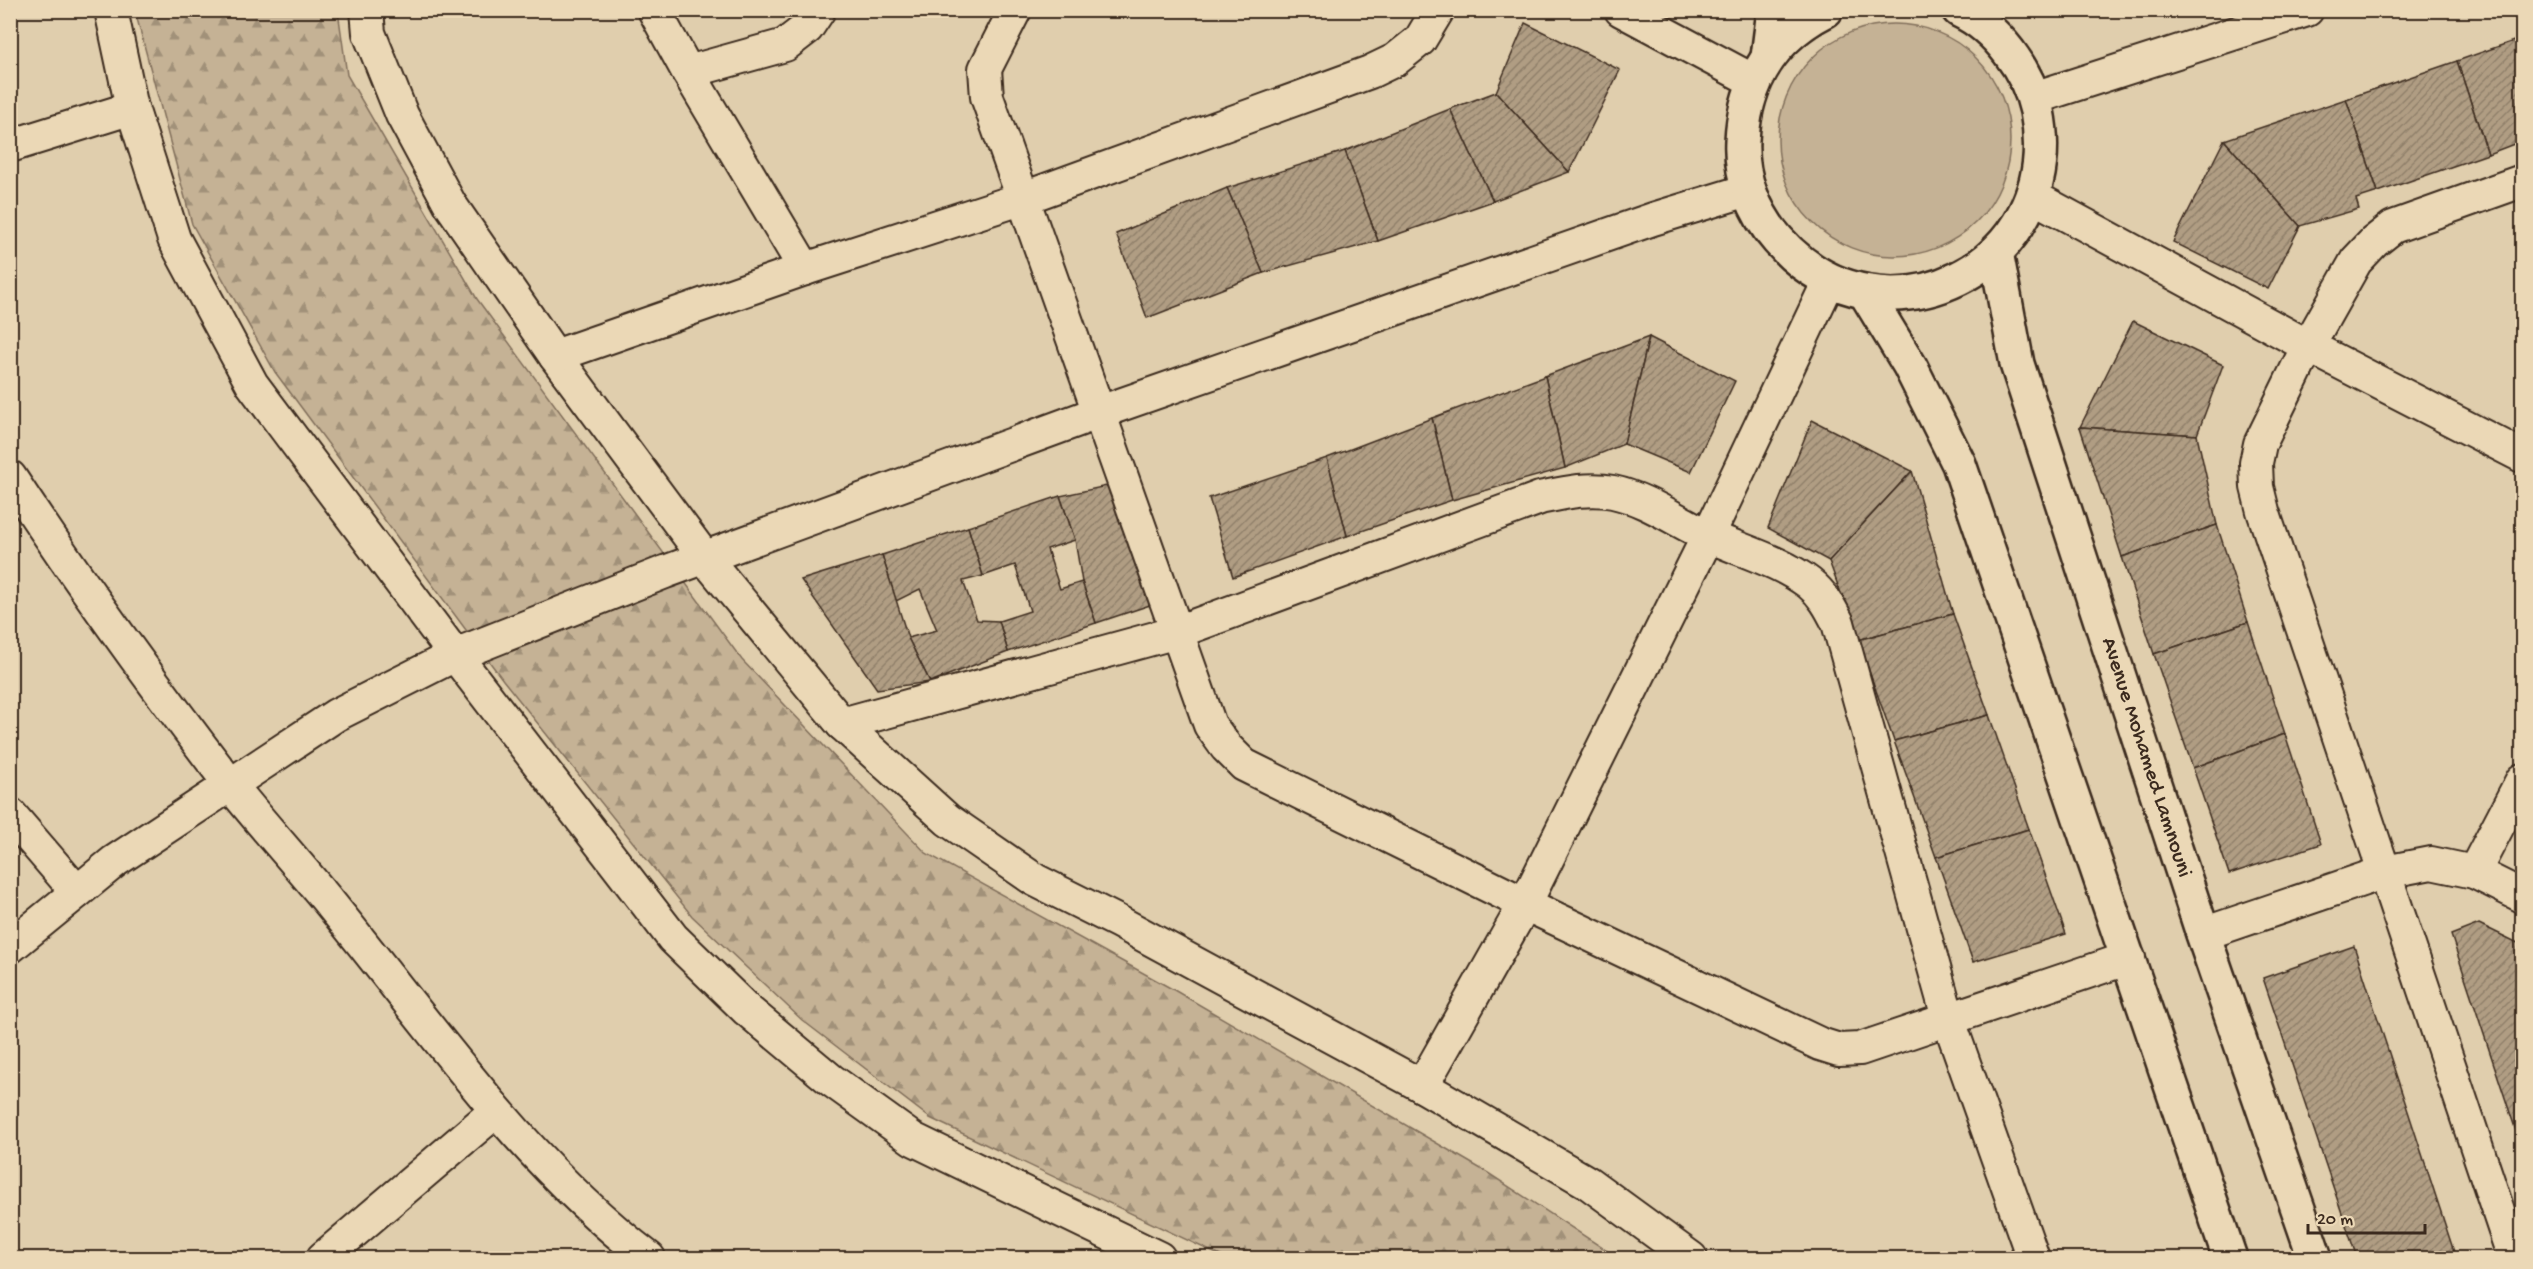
<svg xmlns="http://www.w3.org/2000/svg" width="2533" height="1269" viewBox="0 0 2533 1269" font-family="'Gochi Hand',sans-serif">
<style>
.green{fill:#c5b295;stroke:#806e5a;stroke-width:1.5}
.forest{fill:url(#forest-firs);stroke:#806e5a;stroke-width:1.5}
.building{fill:url(#building-hatch);stroke:#3b2a1e;stroke-width:1.5}
.lines{fill:none;stroke-linecap:round;stroke-linejoin:round}
.street-casing{stroke:#3b2a1e;stroke-width:36}
.secondary-casing{stroke:#3b2a1e;stroke-width:38}
.street{stroke:#ebd8b6;stroke-width:32}
.secondary{stroke:#ebd8b6;stroke-width:33}
.labels{text-anchor:middle;dominant-baseline:central;stroke-width:4.5;stroke-linejoin:round;paint-order:stroke}
.street-label{font-size:22px;fill:#3b2a1e;stroke:#ebd8b6}
</style>
<defs>
<pattern id="forest-firs" width="22" height="20" patternUnits="userSpaceOnUse" patternTransform="scale(1.5)"><rect width="22" height="20" fill="#c5b295"/><path d="M5 1l3.5 6h-7zM16 11l3.5 6h-7z" fill="#a19179"/></pattern>
<pattern id="building-hatch" width="6" height="6" patternUnits="userSpaceOnUse" patternTransform="scale(1.5)"><rect width="6" height="6" fill="#b09d83"/><path d="M-1 1l2-2M0 6l6-6M5 7l2-2" fill="none" stroke="#90806b"/></pattern>
</defs>
<rect width="100%" height="100%" fill="#e0cead"/>
<filter id="ink" filterUnits="userSpaceOnUse"><feTurbulence type="fractalNoise" baseFrequency=".0167" numOctaves="2"/><feDisplacementMap in="SourceGraphic" scale="12" xChannelSelector="R" yChannelSelector="G"/><feConvolveMatrix kernelMatrix="1 2 1 2 8 2 1 2 1" color-interpolation-filters="sRGB"/></filter>
<g filter="url(#ink)">
<circle class="green" cx="1894" cy="140" r="116"/>
<path class="forest" d="M135,11H338L347,75L477,299L742,660L926,853L1174,990L1488,1173L1618,1258H1225L930,1118L802,1020L692,916L503,680L275,372L192,224Z"/>
<g class="building">
<path d="M1525,23L1620,70L1569,172L1496,92Z"/>
<path d="M2522,38V141L2488,154L2457,61Z"/>
<path d="M2457,61L2488,154L2378,192L2346,99Z"/>
<path d="M1496,92L1569,172L1493,201L1450,109Z"/>
<path d="M2346,99L2378,192L2356,199L2359,209L2300,226L2224,140Z"/>
<path d="M1450,109L1493,201L1378,241L1345,151Z"/>
<path d="M2224,140L2300,226L2268,289L2173,242Z"/>
<path d="M1345,151L1378,241L1263,273L1227,188Z"/>
<path d="M1227,188L1263,273L1147,318L1116,234Z"/>
<path d="M2133,321L2223,365L2197,435L2080,427Z"/>
<path d="M1649,337L1624,444L1565,468L1545,376Z"/>
<path d="M1649,337L1735,381L1691,472L1624,444Z"/>
<path d="M1545,376L1565,468L1452,500L1432,418Z"/>
<path d="M1432,418L1452,500L1347,536L1327,458Z"/>
<path d="M1812,420L1912,471L1829,561L1768,528Z"/>
<path d="M2080,427L2197,435L2217,525L2122,557Z"/>
<path d="M1327,458L1347,536L1233,577L1209,498Z"/>
<path d="M1912,471L1953,614L1858,640L1829,561Z"/>
<path d="M1111,485L1153,604L1096,623L1082,582L1075,540L1060,496Z"/>
<path d="M1060,496L1075,540L1047,549L1060,589L1082,582L1096,623L1008,652L999,621L1030,611L1015,565L983,576L968,527Z"/>
<path d="M2217,525L2248,622L2154,654L2122,557Z"/>
<path d="M968,527L983,576L963,581L977,620L999,621L1008,652L930,682L908,638L937,630L920,589L896,601L882,555Z"/>
<path d="M882,555L908,638L930,682L877,689L801,580Z"/>
<path d="M1953,614L1989,715L1894,741L1858,640Z"/>
<path d="M2248,622L2285,734L2193,768L2154,654Z"/>
<path d="M1989,715L2029,829L1936,857L1894,741Z"/>
<path d="M2285,734L2321,844L2229,874L2193,768Z"/>
<path d="M2029,829L2066,934L1973,962L1936,857Z"/>
<path d="M2479,924L2522,945V1149L2451,935Z"/>
<path d="M2354,946L2456,1258H2357L2263,978Z"/>
</g>
<g class="lines">
<defs>
<g id="street">
<path d="M111,10L132,108L174,239L252,384L455,655L673,938L747,1010L831,1080L913,1139L1159,1258"/>
<path d="M367,10L369,33L402,115L450,204L555,356L705,558L842,724L948,820L1035,880L1119,922L1422,1086L1587,1182L1691,1258"/>
<path d="M654,10L688,72L805,269"/>
<path d="M1015,10L985,69L987,97L1210,725L1226,747L1244,765L1525,904L1820,1044L1839,1050L1860,1049L2129,958"/>
<path d="M1621,10L1754,81"/>
<path d="M688,72L785,45L807,28L819,10"/>
<path d="M2034,98L2307,10"/>
<path d="M10,146L132,108"/>
<path d="M2032,196L2308,346L2522,456"/>
<path d="M555,356L805,269L1024,198L1370,72L1395,60L1420,40L1438,10"/>
<path d="M10,477C79,582 153,684 229,783C264,827 302,868 337,912C435,1032 524,1163 649,1258"/>
<path d="M842,724L1177,632L1540,498C1564,493 1589,487 1613,492C1647,499 1678,522 1709,536C1742,551 1780,561 1809,583C1823,594 1830,607 1838,623L1948,1018L2033,1258"/>
<path d="M10,814L77,892"/>
<path d="M2474,872L2522,780"/>
<path d="M2203,934L2385,872L2431,863L2474,872L2522,896"/>
<path d="M10,947L115,861L336,715L455,655L665,572L1100,412L1653,219L1748,190"/>
<path d="M1422,1086L1525,904L1708,536L1829,281"/>
<path d="M323,1258L496,1111"/>
<path d="M2514,1258L2263,511L2257,487L2256,463L2260,444L2308,346L2356,261L2374,242L2393,227L2522,181"/>
</g>
<g id="secondary">
<path d="M1826,10C1773,37 1745,80 1742,140C1740,176 1754,213 1778,240C1882,358 2068,267 2037,111C2028,70 1997,28 1959,10"/>
<path d="M1768,57L1774,10"/>
<path id="s1" d="M1996,252L2017,364L2203,934L2315,1258"/>
<path d="M1865,292L1910,366L1959,464L2230,1258"/>
</g>
</defs>
<use href="#street" class="street-casing"/>
<use href="#secondary" class="secondary-casing"/>
<use href="#street" class="street"/>
<use href="#secondary" class="secondary"/>
</g>
</g>
<g class="labels">
<g class="street-label">
<text stroke="none"><textPath href="#s1" startOffset="528">Avenue Mohamed Lamnouni</textPath></text>
</g>
</g>
<rect width="2533" height="1269" fill="none" stroke="#ebd8b6" stroke-width="36"/>
<rect x="18" y="18" width="2497" height="1233" fill="none" stroke="#3b2a1e" stroke-width="2" filter="url(#ink)"/>
<path d="M2308 1224v9h117v-9" fill="none" stroke="#3b2a1e" stroke-width="3"/>
<text x="2317" y="1224" font-size="18" fill="#3b2a1e" stroke="#ebd8b6" stroke-width="4.5" paint-order="stroke">20 m</text>
</svg>
